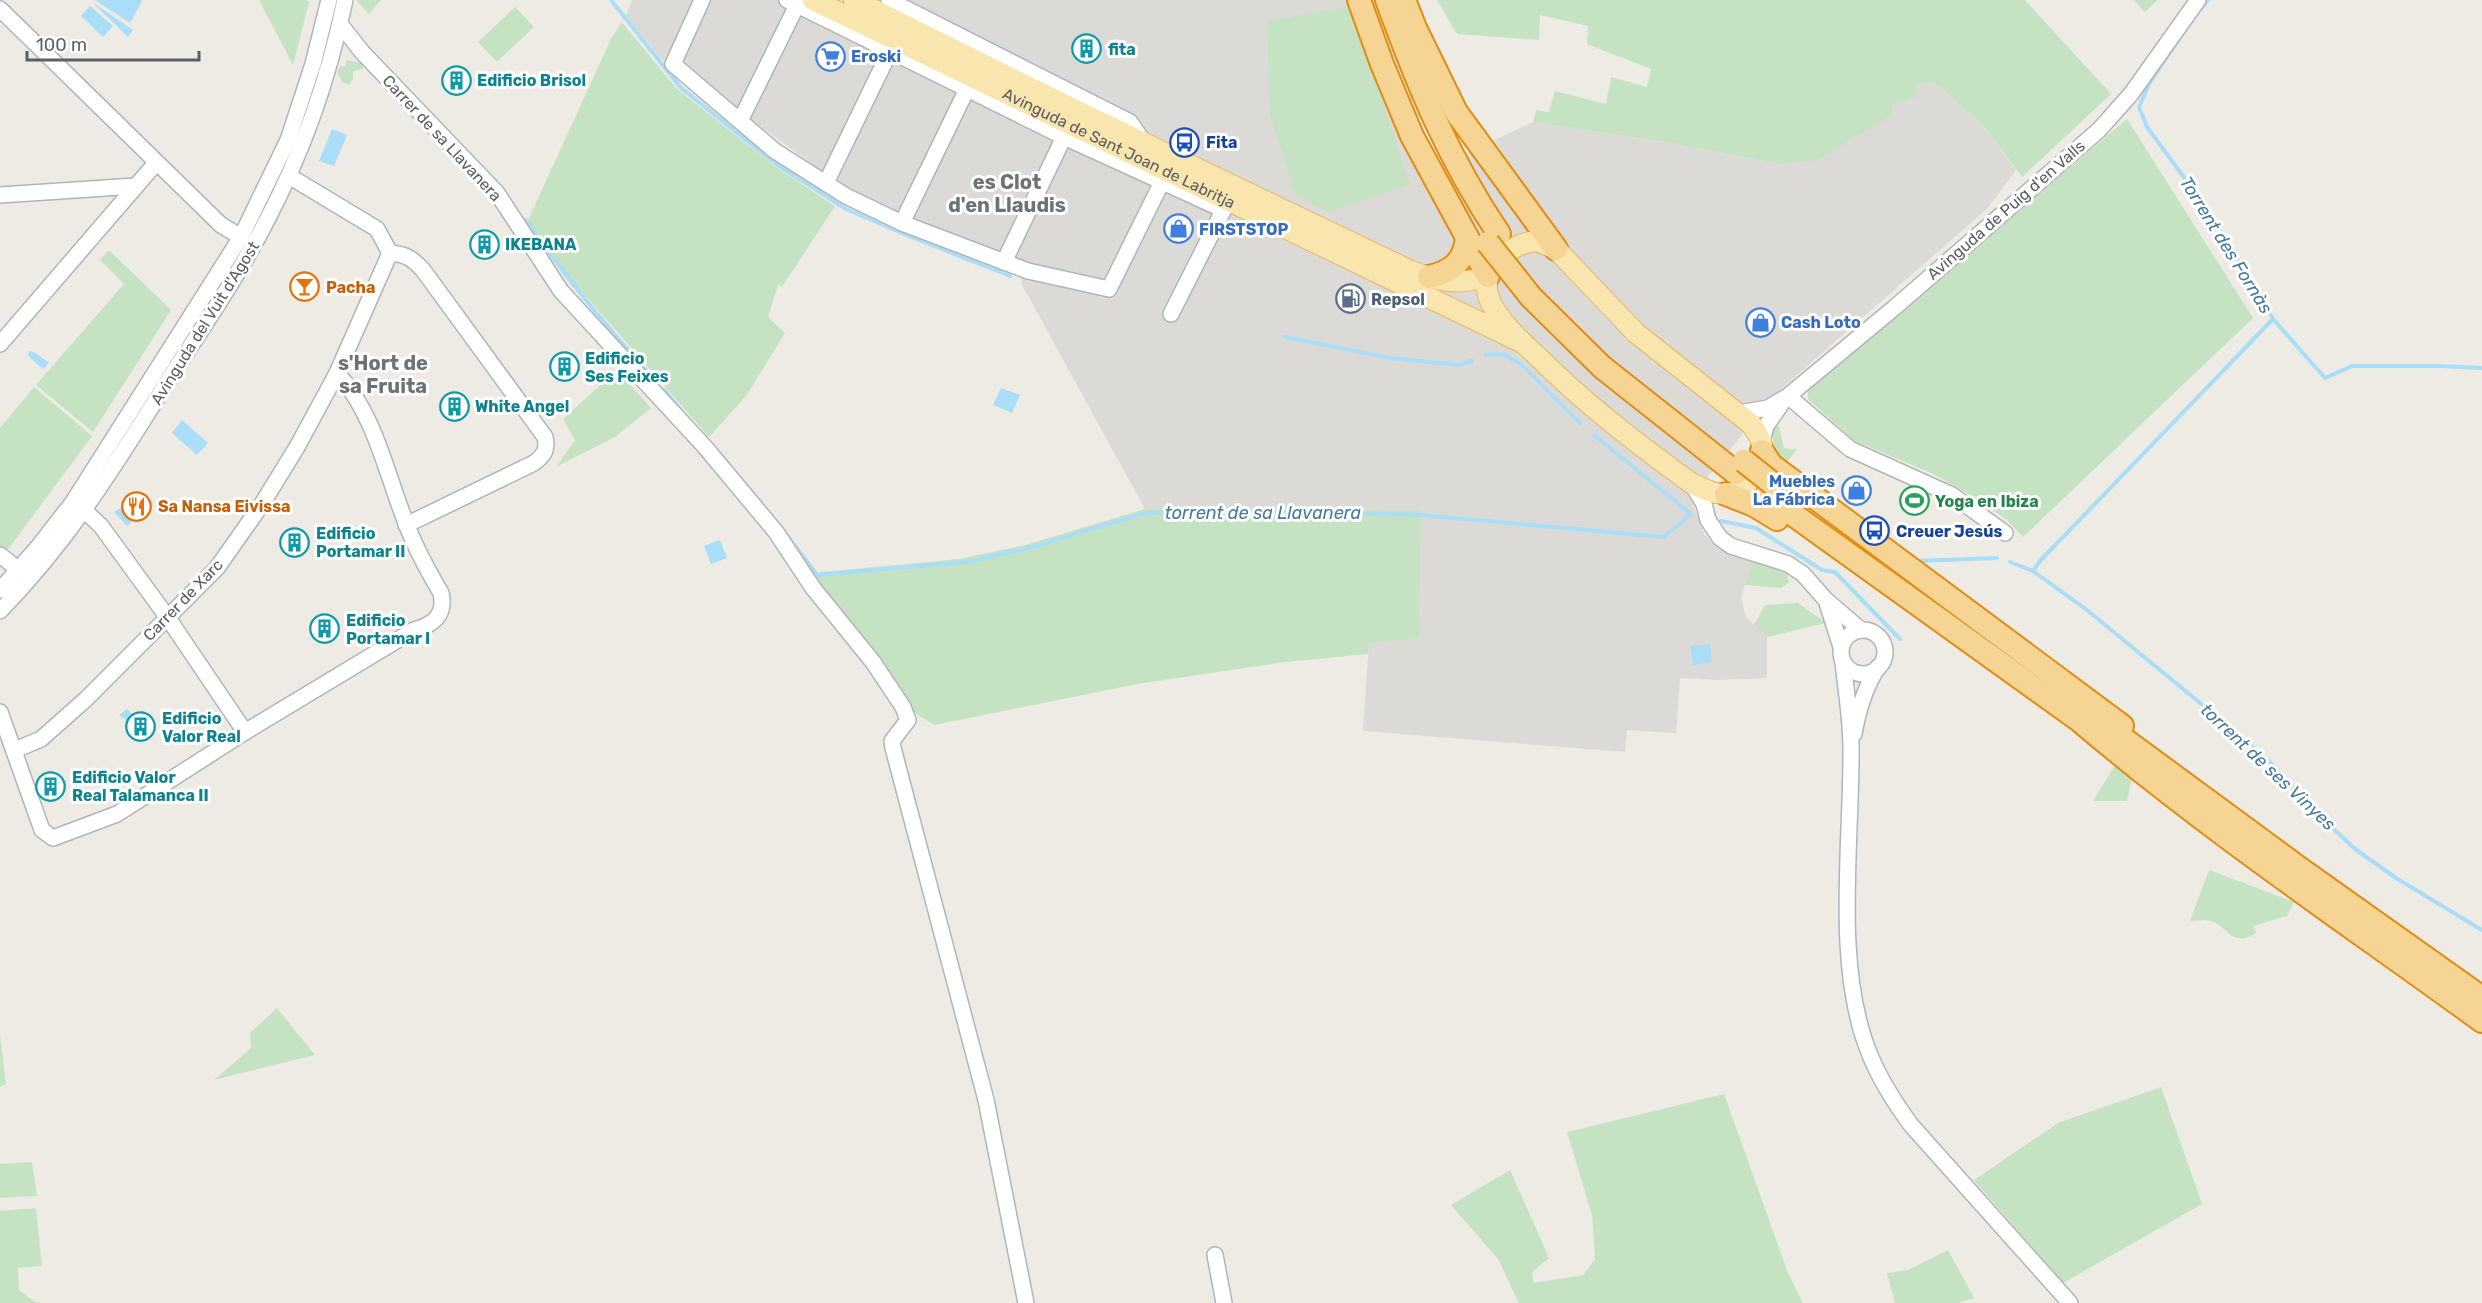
<svg xmlns="http://www.w3.org/2000/svg" width="2482" height="1303" viewBox="0 0 2482 1303" font-family="Rubik,sans-serif">
<style>
.industrial{fill:#dcdad6}
.green{fill:#c5e3c3}
.water{fill:#a9ddf8}
.lines{fill:none;stroke-linecap:round;stroke-linejoin:round}
.stream{stroke:#a9ddf8;stroke-width:4}
.minor-casing{stroke:#b1b5b8;stroke-width:18}
.major-casing{stroke:#e6b664;stroke-width:22}
.highway-casing{stroke:#e08d12;stroke-width:26}
.minor{stroke:#fff;stroke-width:15}
.major{stroke:#f9e6ae;stroke-width:20}
.highway{stroke:#f5d494;stroke-width:22}
.highway-bridge-casing{stroke:#e08d12;stroke-width:26;stroke-linecap:butt}
.highway-bridge{stroke:#f5d494;stroke-width:22}
.labels{text-anchor:middle;dominant-baseline:central;stroke-width:6;stroke-linejoin:round;paint-order:stroke}
.culture-label{font-size:16px;font-weight:bold;fill:#0d838f;stroke:#fff;text-anchor:start}
.shop-label{font-size:16px;font-weight:bold;fill:#366cbe;stroke:#fff;text-anchor:start}
.street-label{font-size:16px;fill:#5c6064;stroke:#fff}
.transit-label{font-size:16px;font-weight:bold;fill:#164399;stroke:#fff;text-anchor:start}
.food-label{font-size:16px;font-weight:bold;fill:#c56008;stroke:#fff;text-anchor:start}
.service-label{font-size:16px;font-weight:bold;fill:#4e5e75;stroke:#fff;text-anchor:start}
.leisure-label{font-size:16px;font-weight:bold;fill:#27864d;stroke:#fff;text-anchor:start}
.water-label{font-size:18px;font-style:italic;fill:#457aa1;stroke:#fff}
.quarter-label{font-size:20px;font-weight:bold;fill:#6d7275;stroke:#fff}
</style>
<rect width="100%" height="100%" fill="#edebe4"/>
<path class="industrial" d="M632,0H1350L1421,175L1533,122L1677,144L1779,164L1892,105L1913,98L1916,86L1929,82L1939,86L1985,128L2016,170L1988,208L1775,394L1691,498L1704,534L1715,546L1752,561L1741,598L1746,617L1767,637V678L1718,680L1680,678L1676,733L1627,730L1625,752L1363,731L1369,643L1335,509H1145L1021,283L1025,263L901,216L851,193L751,119L683,62L663,61L626,16Z"/>
<g class="green">
<path d="M259,0H306L309,2L293,65Z"/>
<path d="M356,0H381L369,14Z"/>
<path d="M1437,0H2025L2111,94L2022,177L1985,128L1939,86L1929,82L1916,86L1914,98L1892,105V115L1817,160L1779,164L1677,144L1533,122L1536,110L1549,112L1555,91L1606,104L1611,77L1647,87L1651,69L1587,44L1588,26L1540,15L1539,40L1457,34Z"/>
<path d="M2134,0H2158L2145,12Z"/>
<path d="M1352,6L1410,185L1328,212L1295,194L1270,115L1267,21Z"/>
<path d="M515,7L534,27L497,62L478,42Z"/>
<path d="M622,22L676,88L776,167L835,206L782,287L778,285L768,317L785,333L746,396L709,437L564,271L528,220L612,37Z"/>
<path d="M347,60L362,63L363,69L353,71V79L349,85L342,82L337,72L340,66H345Z"/>
<path d="M2127,119L2253,318L2023,537L2006,519L1962,490L1931,473L1853,440L1808,399V390Z"/>
<path d="M109,250L171,310L93,432L36,385L124,284L100,260Z"/>
<path d="M617,370L651,408L615,437L556,467L575,440L563,419Z"/>
<path d="M34,387L92,436L6,552L0,547V428Z"/>
<path d="M1774,425L1779,427L1784,448L1797,450L1784,465C1774,455 1771,439 1774,425Z"/>
<path d="M1145,509L1421,510L1419,638L1369,643L1368,654L1285,662L1137,684L934,725L915,713L812,573L959,559L1025,545Z"/>
<path d="M1752,561L1787,573L1789,582L1781,588L1745,585Z"/>
<path d="M1798,603L1826,623L1767,637L1754,625L1765,605Z"/>
<path d="M2115,765L2132,777L2127,801H2093Z"/>
<path d="M2209,870L2294,902L2287,916L2254,926L2256,933C2231,949 2228,925 2210,921C2204,919 2196,921 2190,921Z"/>
<path d="M277,1008L315,1055L214,1080L251,1048L250,1033Z"/>
<path d="M0,1035L6,1084L0,1087Z"/>
<path d="M2161,1087L2202,1204L2063,1283L1974,1180L2058,1123Z"/>
<path d="M1724,1094L1788,1273L1803,1303H1519L1498,1259L1451,1205L1510,1170L1549,1258L1532,1272L1533,1283L1583,1275L1595,1259L1592,1215L1567,1132Z"/>
<path d="M32,1162L37,1196L0,1198V1164Z"/>
<path d="M36,1208L42,1266L18,1268L19,1290L35,1302L44,1303H0V1211Z"/>
<path d="M1948,1250L1974,1298L1957,1303H1895L1887,1273L1908,1270Z"/>
</g>
<g class="water">
<path d="M95,0H142V1L130,23Z"/>
<path d="M92,2L133,30L128,37Z"/>
<path d="M90,6L113,26L103,37L81,16Z"/>
<path d="M332,129L347,135L334,166L319,161Z"/>
<path d="M29,351L34,352L49,363L43,369L28,356Z"/>
<path d="M1001,388L1020,395L1012,413L993,405Z"/>
<path d="M182,420L208,443L197,455L172,433Z"/>
<path d="M122,507L133,520L127,526L114,512Z"/>
<path d="M720,540L727,558L711,564L704,546Z"/>
<path d="M1710,644L1712,662L1693,665L1690,646Z"/>
<path d="M127,709L139,722V726L136,727L119,715Z"/>
</g>
<g class="lines">
<g class="stream">
<path d="M611,0L680,87L776,164L846,209L909,236L1010,276"/>
<path d="M2201,9L2208,0"/>
<path d="M526,220C566,279 611,331 658,384"/>
<path d="M2273,319L2325,378L2352,366H2440L2482,368"/>
<path d="M1285,337L1390,358L1458,365L1472,361"/>
<path d="M1486,355L1503,354L1521,364L1580,423"/>
<path d="M664,390L681,410"/>
<path d="M1721,521L1756,528L1822,570L1835,572L1900,639"/>
<path d="M783,530L817,575L967,562L1032,547L1142,514L1194,509L1420,515L1664,537L1691,514L1594,435"/>
<path d="M1917,561L1997,558"/>
<path d="M2010,562L2033,571L2087,610L2239,735L2274,766L2310,807L2355,849L2396,878L2482,930"/>
<path d="M2033,571L2040,561L2273,319L2208,210L2147,127L2139,107L2149,84L2179,39"/>
</g>
<defs>
<g id="minor">
<path d="M702,0L673,64L775,151L846,196L902,223L1028,271L1109,289L1162,182"/>
<path d="M787,0L1064,137L1224,210"/>
<path d="M889,0L1130,122L1145,144"/>
<path d="M0,9L221,225L241,237"/>
<path d="M340,24L362,52L497,193L561,291L705,447L776,532L813,588L873,662L903,707L908,720L892,741L893,748L986,1100L1026,1303"/>
<path d="M740,121L797,5"/>
<path d="M289,176L377,229L390,253"/>
<path d="M826,183L890,51"/>
<path d="M0,195L135,186"/>
<path d="M902,223L967,89"/>
<path d="M390,253C406,254 413,259 423,270L545,437C548,450 544,455 534,463L406,525"/>
<path d="M1004,262L1064,137"/>
<path d="M1171,314L1228,201"/>
<path d="M0,344L156,163"/>
<path d="M1788,396L1850,449L1952,495L2005,533"/>
<path d="M1739,413L1768,408L1788,396L1894,308L2099,130L2131,94L2198,0"/>
<path d="M1762,442L1766,426L1782,403"/>
<path d="M1691,483L1704,504L1708,520L1720,538L1731,546L1788,564L1803,574L1826,600L1861,630"/>
<path d="M85,511L101,526L168,618L245,732"/>
<path d="M0,555L19,570"/>
<path d="M0,590L38,547L73,502L241,237L288,140L313,64L329,0"/>
<path d="M1827,603L1841,647"/>
<path d="M0,611C69,540 114,467 166,384C200,331 237,278 266,222C303,152 329,77 345,0"/>
<circle cx="1863" cy="652" r="22"/>
<path d="M1843,662C1846,691 1851,720 1851,748C1852,842 1833,967 1870,1055C1880,1080 1895,1103 1911,1125L2070,1303"/>
<path d="M0,712L42,830L53,838L117,814L245,732L414,630C433,625 446,615 441,593C428,571 415,547 406,523C386,473 375,414 337,373"/>
<path d="M1854,734C1858,711 1865,687 1878,667"/>
<path d="M15,750L41,739L85,700L217,568L262,504L297,447L337,373L390,253"/>
<path d="M1215,1255L1224,1303"/>
</g>
<g id="major">
<path id="s1" d="M813,0L1523,343"/>
<path d="M854,0L1067,106L1411,271C1438,281 1460,286 1488,276"/>
<path d="M1537,241L1556,249L1636,333L1751,424C1755,430 1761,437 1762,445C1765,465 1748,491 1727,494C1714,495 1702,488 1691,483C1636,443 1584,403 1536,355C1520,340 1501,323 1491,303C1484,289 1486,272 1497,261C1509,250 1520,242 1537,241Z"/>
</g>
<g id="highway">
<path d="M1359,0L1382,64L1412,136L1488,276"/>
<path d="M1387,0C1418,85 1448,158 1499,234"/>
<path d="M1404,0L1415,28L1456,112L1556,249"/>
<path d="M1429,277C1451,272 1465,262 1467,237"/>
<path d="M1531,297L1602,367L1736,473"/>
<path d="M1762,451L1771,465L2122,726"/>
<path d="M1726,494L1754,505L1777,519"/>
<path d="M1766,495L2079,720C2207,829 2346,922 2482,1021"/>
<path d="M2102,723L2299,868L2482,998"/>
</g>
</defs>
<use href="#minor" class="minor-casing"/>
<use href="#major" class="major-casing"/>
<use href="#highway" class="highway-casing"/>
<use href="#minor" class="minor"/>
<use href="#major" class="major"/>
<use href="#highway" class="highway"/>
<defs>
<g id="highway-bridge">
<path d="M1488,243L1531,297"/>
<path d="M1744,461L1773,484"/>
</g>
</defs>
<use href="#highway-bridge" class="highway-bridge-casing"/>
<use href="#highway-bridge" class="highway-bridge"/>
</g>
<defs>
<symbol id="building-ring" viewBox="-11 -11 22 22"><circle r="9.5" fill="#fff" stroke="#0f9aa8" stroke-width="1.5"/><path d="M-4-6H4V6H1V3H-1V6H-4ZM-2.5-4.3h1.7v1.8h-1.7ZM.8-4.3h1.7v1.8H.8ZM-2.5-1h1.7V.8h-1.7ZM.8-1h1.7V.8H.8Z" fill="#0f9aa8"/></symbol>
<symbol id="supermarket-ring" viewBox="-11 -11 22 22"><circle r="9.5" fill="#fff" stroke="#3f7fe0" stroke-width="1.5"/><path d="M-6-5.5h2.5l.6 2H6L4.5 2H-2.5L-4.4-4H-6ZM-1.5 3.2a1.3 1.3 0 1 0 .1 0ZM3 3.2a1.3 1.3 0 1 0 .1 0Z" fill="#3f7fe0"/></symbol>
<symbol id="bus-ring" viewBox="-11 -11 22 22"><circle r="9.5" fill="#fff" stroke="#1a4fb4" stroke-width="1.5"/><path d="M-5-6H5V4H4V6H2V4H-2V6H-4V4H-5ZM-3.5-4V0h7V-4ZM-3.5 1.2v1.5H-2V1.2ZM2 1.2v1.5H3.5V1.2Z" fill="#1a4fb4"/></symbol>
<symbol id="shop-ring" viewBox="-11 -11 22 22"><circle r="9.5" fill="#fff" stroke="#3f7fe0" stroke-width="1.5"/><path d="M-5-2.5h2.3a2.7 3.5 0 0 1 5.4 0H5L5.5 6h-11ZM-1.5-2.5h3a1.5 2.3 0 0 0-3 0Z" fill="#3f7fe0"/></symbol>
<symbol id="bar-ring" viewBox="-11 -11 22 22"><circle r="9.5" fill="#fff" stroke="#e8710a" stroke-width="1.5"/><path d="M-6-5H6L.8 .8V4.5H3.5V6h-7V4.5H-.8V.8Z" fill="#e8710a"/></symbol>
<symbol id="fuel-ring" viewBox="-11 -11 22 22"><circle r="9.5" fill="#fff" stroke="#5c6f8a" stroke-width="1.5"/><path d="M-5.5-6h7V0h2V4h1.3V-2.5L3-4.5l.8-.8L6-3V5H2.5V1h-1V6h-7ZM-4.2-4.7v3.2H.2V-4.7Z" fill="#5c6f8a"/></symbol>
<symbol id="stadium-ring" viewBox="-11 -11 22 22"><circle r="9.5" fill="#fff" stroke="#2e9e5b" stroke-width="1.5"/><path d="M0-5a6.5 5 0 1 0 0 10a6.5 5 0 1 0 0-10ZM-3.5-1.8h7v3.6h-7Z" fill="#2e9e5b"/></symbol>
<symbol id="restaurant-ring" viewBox="-11 -11 22 22"><circle r="9.5" fill="#fff" stroke="#e8710a" stroke-width="1.5"/><path d="M-5-6h1v4h1v-4h1v4h1v-4h1v5L-1.5 .5V6h-2V.5L-5-1ZM5-6V6H3V1.5H1.5Q1.5-4 5-6Z" fill="#e8710a"/></symbol>
</defs>
<g fill-rule="evenodd">
<use href="#building-ring" x="1070" y="32" width="33" height="33"/>
<use href="#supermarket-ring" x="814" y="40" width="33" height="33"/>
<use href="#building-ring" x="440" y="64" width="33" height="33"/>
<use href="#bus-ring" x="1168" y="126" width="33" height="33"/>
<use href="#shop-ring" x="1162" y="212" width="33" height="33"/>
<use href="#building-ring" x="468" y="228" width="33" height="33"/>
<use href="#bar-ring" x="288" y="270" width="33" height="33"/>
<use href="#fuel-ring" x="1334" y="282" width="33" height="33"/>
<use href="#shop-ring" x="1744" y="306" width="33" height="33"/>
<use href="#building-ring" x="548" y="350" width="33" height="33"/>
<use href="#building-ring" x="438" y="390" width="33" height="33"/>
<use href="#shop-ring" x="1840" y="474" width="33" height="33"/>
<use href="#stadium-ring" x="1898" y="484" width="33" height="33"/>
<use href="#restaurant-ring" x="120" y="490" width="33" height="33"/>
<use href="#bus-ring" x="1858" y="514" width="33" height="33"/>
<use href="#building-ring" x="278" y="526" width="33" height="33"/>
<use href="#building-ring" x="308" y="612" width="33" height="33"/>
<use href="#building-ring" x="124" y="710" width="33" height="33"/>
<use href="#building-ring" x="34" y="770" width="33" height="33"/>
</g>
<g class="labels">
<g class="culture-label">
<text x="1108" y="49">fita</text>
<text x="477" y="80">Edificio Brisol</text>
<text x="505" y="244">IKEBANA</text>
<text x="585" y="358">Edificio<tspan x="585" dy="18">Ses Feixes</tspan></text>
<text x="475" y="406">White Angel</text>
<text x="316" y="533">Edificio<tspan x="316" dy="18">Portamar II</tspan></text>
<text x="346" y="620">Edificio<tspan x="346" dy="18">Portamar I</tspan></text>
<text x="162" y="718">Edificio<tspan x="162" dy="18">Valor Real</tspan></text>
<text x="72" y="777">Edificio Valor<tspan x="72" dy="18">Real Talamanca II</tspan></text>
</g>
<g class="shop-label">
<text x="851" y="56">Eroski</text>
<text x="1199" y="229">FIRSTSTOP</text>
<text x="1781" y="322">Cash Loto</text>
<text x="1835" y="481" text-anchor="end">Muebles<tspan x="1835" dy="18">La Fábrica</tspan></text>
</g>
<g class="street-label">
<text transform="translate(442 138) rotate(47)">Carrer de sa Llavanera</text>
<text stroke="none"><textPath href="#s1" startOffset="340">Avinguda de Sant Joan de Labritja</textPath></text>
<text transform="translate(2006 210) rotate(-41)">Avinguda de Puig d'en Valls</text>
<text transform="translate(205 323) rotate(-58)">Avinguda del Vuit d'Agost</text>
<text transform="translate(183 600) rotate(-46)">Carrer de Xarc</text>
</g>
<g class="transit-label">
<text x="1206" y="142">Fita</text>
<text x="1896" y="531">Creuer Jesús</text>
</g>
<g class="food-label">
<text x="326" y="287">Pacha</text>
<text x="158" y="506">Sa Nansa Eivissa</text>
</g>
<g class="service-label">
<text x="1371" y="299">Repsol</text>
</g>
<g class="leisure-label">
<text x="1935" y="501">Yoga en Ibiza</text>
</g>
<g class="water-label">
<text transform="translate(2226 245) rotate(58)">Torrent des Fornàs</text>
<text x="1263" y="513">torrent de sa Llavanera</text>
<text transform="translate(2268 767) rotate(43)">torrent de ses Vinyes</text>
</g>
<g class="quarter-label">
<text x="1007" y="182">es Clot<tspan x="1007" dy="23">d'en Llaudis</tspan></text>
<text x="383" y="363">s'Hort de<tspan x="383" dy="23">sa Fruita</tspan></text>
</g>
</g>
<path d="M27 51v9h172v-9" fill="none" stroke="#5c6064" stroke-width="3"/>
<text x="36" y="51" font-size="18" fill="#5c6064" stroke="#ffffff" stroke-width="4.5" paint-order="stroke">100 m</text>
</svg>
